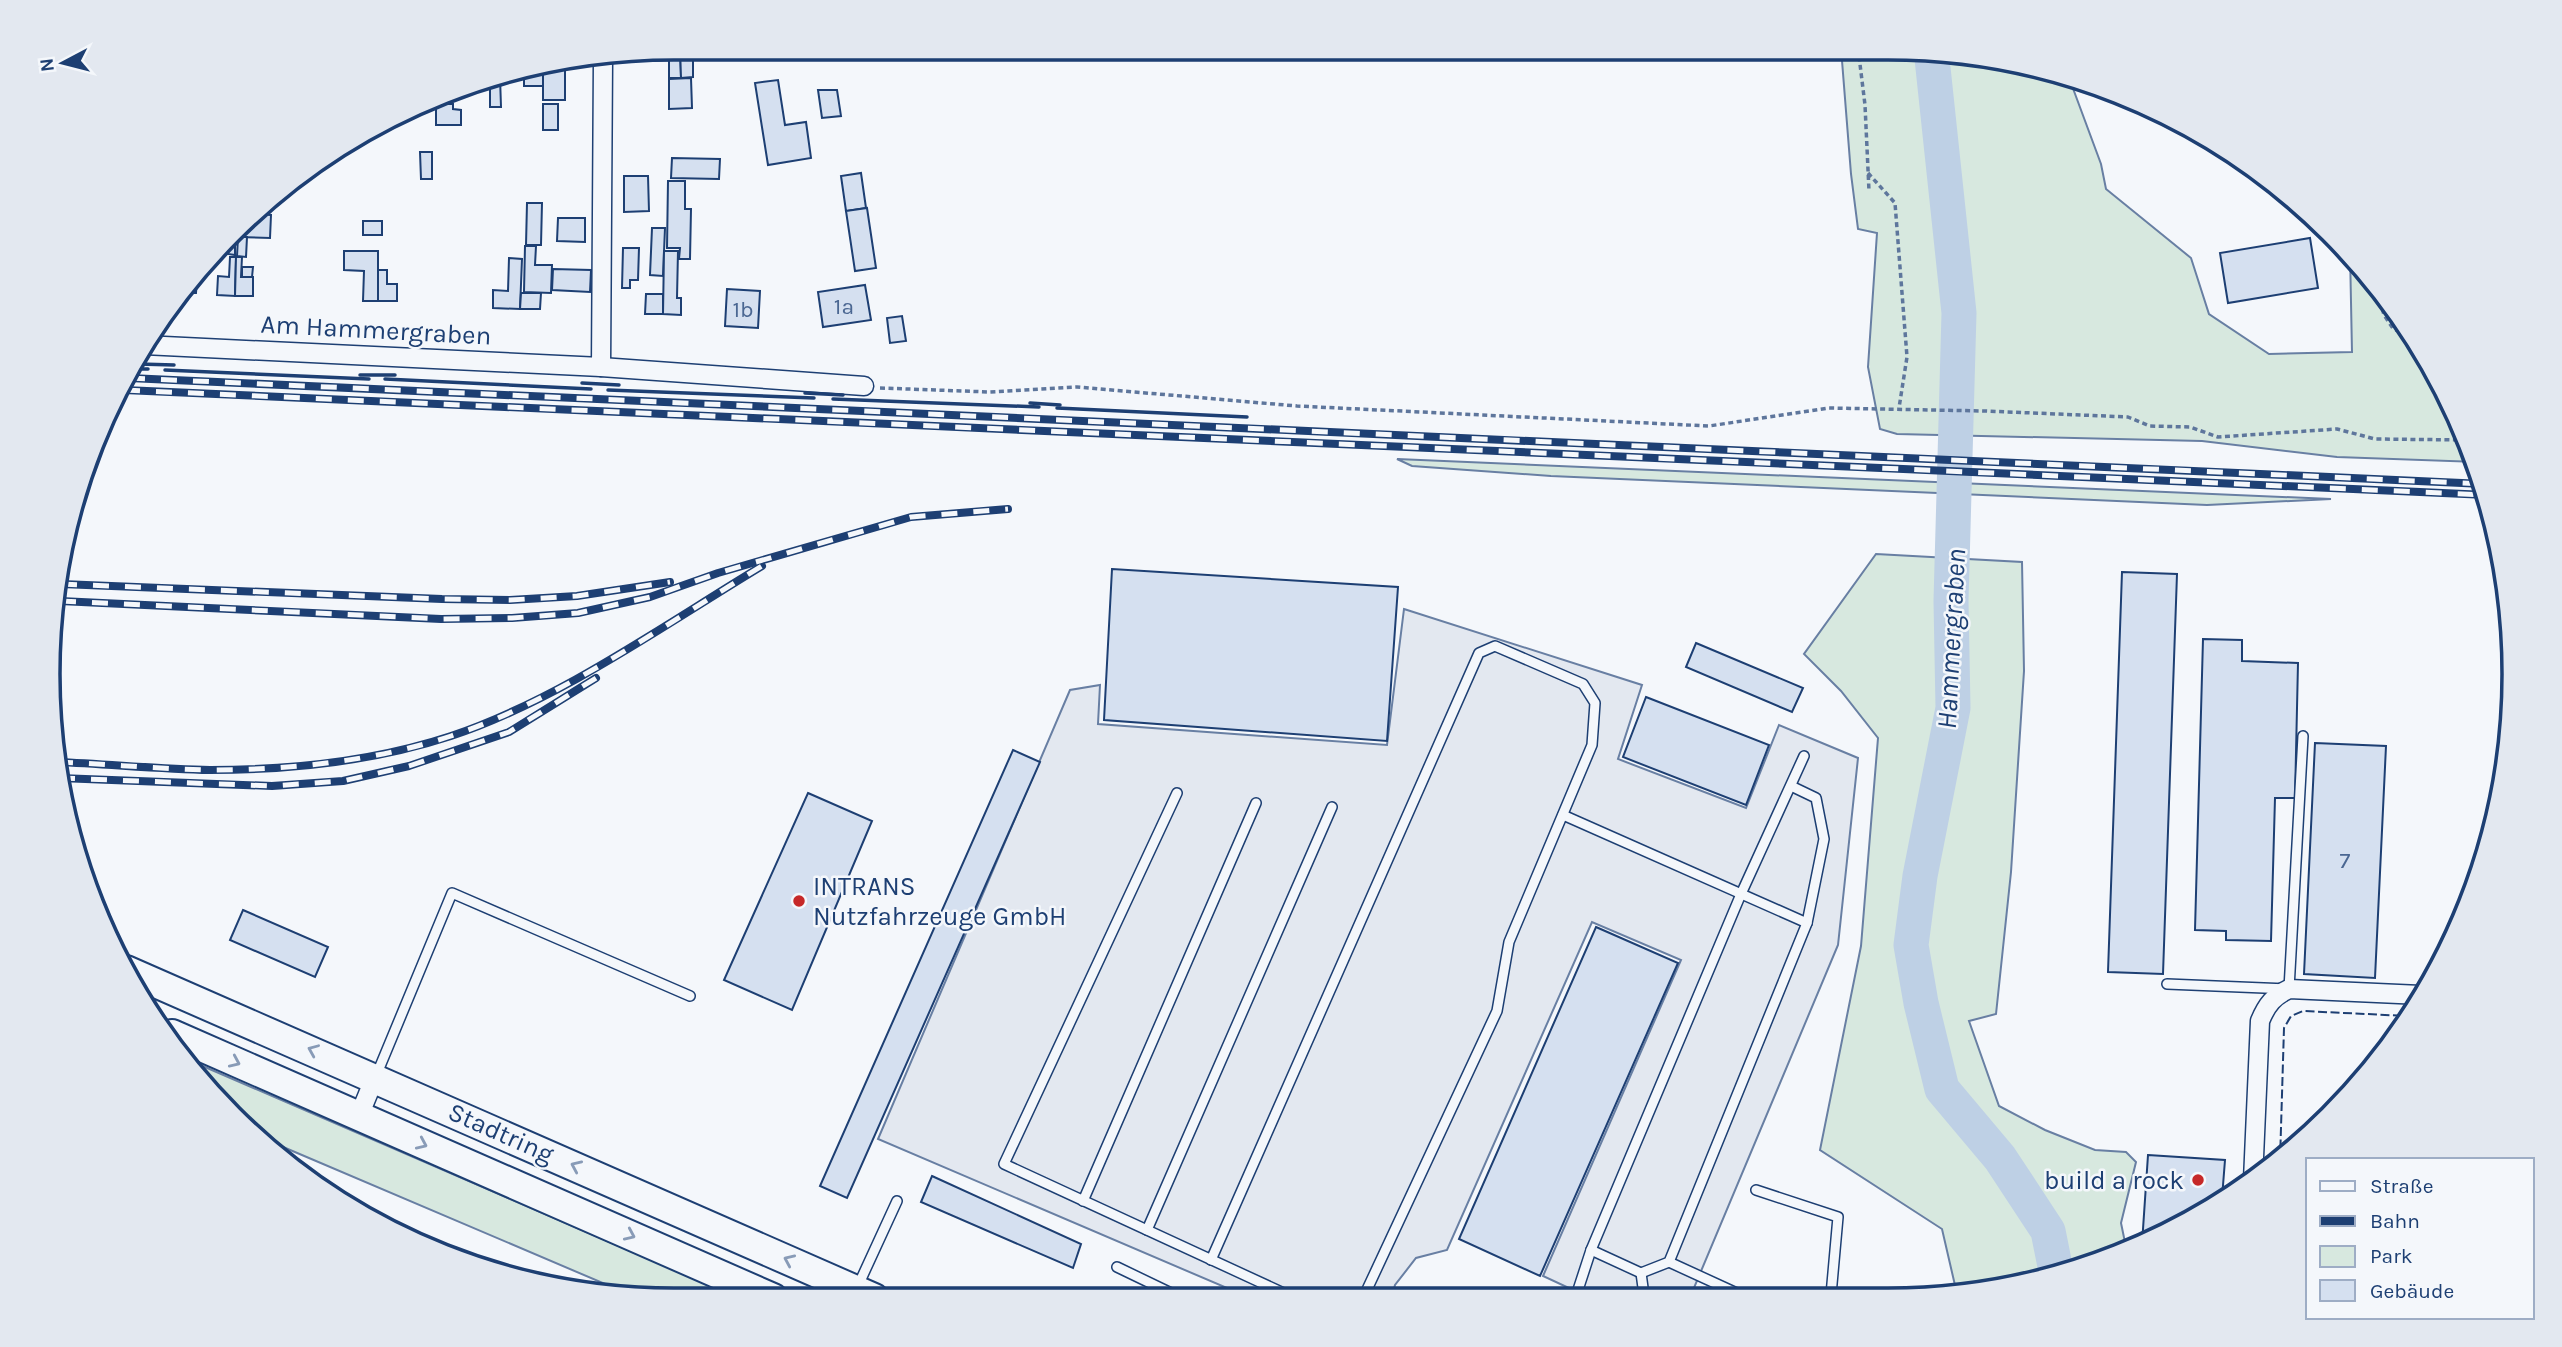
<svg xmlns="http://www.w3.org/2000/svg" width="2562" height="1347" viewBox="0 0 2562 1347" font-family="Karla,sans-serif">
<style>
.green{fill:#d7e8df;stroke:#687fa3;stroke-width:2}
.parking{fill:#e3e8f0;stroke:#687fa3;stroke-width:2}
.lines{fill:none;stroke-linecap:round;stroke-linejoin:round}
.river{stroke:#bed0e5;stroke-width:35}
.building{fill:#d5e0f0;stroke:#1d3f73;stroke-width:2}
.service-casing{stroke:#1d3f73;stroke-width:12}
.minor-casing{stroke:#1d3f73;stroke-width:21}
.primary-casing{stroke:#1d3f73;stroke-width:32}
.path{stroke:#5e769c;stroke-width:3.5;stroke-dasharray:5 3.5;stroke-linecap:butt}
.service{stroke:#f4f7fb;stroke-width:9}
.minor{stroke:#f4f7fb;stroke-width:18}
.primary{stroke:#f4f7fb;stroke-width:28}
.rail-casing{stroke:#1d3f73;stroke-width:8}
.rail{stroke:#f4f7fb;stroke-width:5;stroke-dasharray:16;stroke-linecap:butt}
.fence{stroke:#1d3f73;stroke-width:2;stroke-dasharray:9 3.5;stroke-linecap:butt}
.wall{stroke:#1d3f73;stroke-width:3.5}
.oneway{stroke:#889bb7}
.poi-dot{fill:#c62828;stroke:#f4f7fb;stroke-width:2.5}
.labels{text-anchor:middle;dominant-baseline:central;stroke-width:5;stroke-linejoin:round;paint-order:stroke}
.number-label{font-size:23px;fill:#4b6792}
.street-label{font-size:26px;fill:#1d3f73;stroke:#f4f7fb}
.poi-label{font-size:26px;fill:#1d3f73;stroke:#f4f7fb;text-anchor:start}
.water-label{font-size:28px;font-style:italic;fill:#1d3f73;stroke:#f4f7fb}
.rim{fill:none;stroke:#1d3f73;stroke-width:3.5}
</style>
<rect width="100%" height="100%" fill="#f4f7fb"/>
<g class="green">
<path d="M1841,48L1929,49L2051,69L2068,75L2101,164L2106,189L2191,258L2209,314L2269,354L2352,352L2350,252L2360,261L2431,361L2477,462L2337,457L2202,441L1897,434L1880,429L1868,367L1877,233L1858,229L1851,174Z"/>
<path d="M1397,459L2331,499L2207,505L1551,476L1412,466Z"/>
<path d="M1876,554L2022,562L2024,671L2011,872L1996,1014L1969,1021L1999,1106L2045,1130L2095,1150L2126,1152L2136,1162L2121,1223L2127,1252L1971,1294H1957L1942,1229L1820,1150L1861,946L1878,738L1841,691L1804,654Z"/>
<path d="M191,1061L739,1298H638L262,1138L230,1116Z"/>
</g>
<path class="parking" d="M1404,609L1642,685L1618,759L1746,808L1779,725L1858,758L1838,945L1691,1295L1586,1296L1543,1276L1681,960L1592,922L1447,1250L1416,1258L1395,1285L1392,1296L1248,1297L878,1139L1070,690L1100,685L1098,724L1387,745Z"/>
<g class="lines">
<path class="river" d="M1931,49L1959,313L1951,601L1953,708L1920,876L1911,945L1921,1003L1942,1089L2000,1158L2048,1231L2056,1271"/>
</g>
<g class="building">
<path d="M680,47L681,78H669V60L650,61V51Z"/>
<path d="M680,47H700V57H693V77L681,78Z"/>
<path d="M565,65V100H543V69Z"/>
<path d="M543,69V86H524V72Z"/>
<path d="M500,77L501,107H490V78Z"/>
<path d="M691,78L692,108L669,109V79Z"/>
<path d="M778,80L785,125L806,122L811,158L768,165L755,83Z"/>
<path d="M818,90H837L841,116L822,118Z"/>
<path d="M453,91V96L445,95V104H453V109L461,110V125H436V100Z"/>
<rect x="543" y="104" width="15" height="26"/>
<path d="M420,152H432V179H421Z"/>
<path d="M672,158L720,159L719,179L671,178Z"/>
<path d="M861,173L866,208L846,211L841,176Z"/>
<path d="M624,176H648L649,211L624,212Z"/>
<path d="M668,181H685V209H691L690,259H679L680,248H667Z"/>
<path d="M527,203H542L541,245H526Z"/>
<path d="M867,208L876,268L855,271L846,211Z"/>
<path d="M257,214L271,215L270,238L237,237Z"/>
<path d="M558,218H585V242L557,241Z"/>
<rect x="363" y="221" width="19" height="14"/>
<path d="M652,228H665L663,276L650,275Z"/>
<path d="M238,237H247L246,257L237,256Z"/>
<path d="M235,238V255L228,254L229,244Z"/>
<path d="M2310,238L2318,288L2228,303L2220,253Z"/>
<path d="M525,246H536L535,265H552L551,293L524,292Z"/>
<path d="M623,248H639L638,280H630V288H622Z"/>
<path d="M344,251H378V301H363L364,271L344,270Z"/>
<path d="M664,251H678L677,298H681V315L663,314Z"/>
<path d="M230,257H236L235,296L217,295L218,276L229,277Z"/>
<path d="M236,257H242L241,277H253V296H235Z"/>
<path d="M509,258L522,259L520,309L493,308V290L508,291Z"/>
<path d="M242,267H253L252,277H242Z"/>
<path d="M553,269L591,270L590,292L552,290Z"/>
<path d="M378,270H387V284H397V301H378Z"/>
<path d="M197,279L196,293H183Z"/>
<path d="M865,285L871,320L823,327L818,292Z"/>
<path d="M727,289L760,291L758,328L725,326Z"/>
<path d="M521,293H541L540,309H520Z"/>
<path d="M646,294H663V314H645Z"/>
<path d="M902,316L906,341L890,343L887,318Z"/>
<path d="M1112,569L1398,587L1387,741L1104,720Z"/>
<path d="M2122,572L2177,574L2163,974L2108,972Z"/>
<path d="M2203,639L2242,640V661L2298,663L2295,798H2275L2271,941L2226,940V931L2195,930Z"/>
<path d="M1696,643L1803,688L1792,712L1686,667Z"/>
<path d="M1646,697L1769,745L1746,805L1623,757Z"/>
<path d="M2315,743L2386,746L2375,978L2304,974Z"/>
<path d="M1013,750L1040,762L847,1198L820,1186Z"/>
<path d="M808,793L872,821L792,1010L724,980Z"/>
<path d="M243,910L328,947L315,977L230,940Z"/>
<path d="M1596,927L1678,963L1540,1276L1459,1239Z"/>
<path d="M2148,1155L2225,1160L2222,1198L2142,1244Z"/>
<path d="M932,1176L1081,1244L1073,1268L921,1202Z"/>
</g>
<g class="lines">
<defs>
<g id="service">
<path d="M1177,793L1004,1164L1290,1296"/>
<path d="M1563,815L1807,923"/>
<path d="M2167,984L2289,989L2303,736"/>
<path d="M376,1076L452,893L690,996"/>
<path d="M1756,1190L1838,1217L1831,1295"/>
<path d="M1083,1201L1256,803"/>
<path d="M1147,1230L1332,807"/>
<path d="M1591,1250L1641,1273L1669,1262L1807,923L1824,839L1816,798L1791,786"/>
<path d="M1211,1260L1479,653L1495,646L1583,684L1595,703L1592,745L1509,942L1497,1011L1364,1296"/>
<path d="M1669,1262L1741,1295"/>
<path d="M1117,1267L1171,1293L1169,1297"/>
<path d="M1641,1273L1644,1295"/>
<path d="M857,1288L897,1201"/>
<path d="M1576,1296L1591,1250L1741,894L1804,756"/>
</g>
<g id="minor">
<path d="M144,345L601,367L603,59"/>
<path d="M601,367L864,386"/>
<path d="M359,1116L375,1077"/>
<path d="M2253,1180L2260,1021C2267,1004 2274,996 2289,989L2421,995"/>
</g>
<g id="primary">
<path d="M126,970L874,1298"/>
<path d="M172,1034L773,1298"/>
</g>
</defs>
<use href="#service" class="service-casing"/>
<use href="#minor" class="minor-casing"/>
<use href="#primary" class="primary-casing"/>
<g class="path">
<path d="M1858,48L1865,105L1869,191"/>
<path d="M1868,173L1895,203L1907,357L1899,408"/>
<path d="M2376,284L2384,315L2394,330H2409"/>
<path d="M880,388L989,392L1077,387L1297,406L1709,426L1829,408L1985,411L2128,417L2150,426L2190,427L2218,437L2337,429L2375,439L2467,440"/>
</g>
<use href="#service" class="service"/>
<use href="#minor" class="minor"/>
<use href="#primary" class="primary"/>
<defs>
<g id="rail">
<path d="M129,378L2484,484"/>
<path d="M124,390L2487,495"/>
<path d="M61,584L442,599L510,600L577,596L670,582"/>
<path d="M60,601L441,619L512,618L578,613L650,597L718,573L911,517L1008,509"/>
<path d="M57,762C108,764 159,769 210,770C290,770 375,761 451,736C559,700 664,625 762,566"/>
<path d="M59,778L272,786L343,781L409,766L509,732L596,678"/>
</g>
</defs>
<use href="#rail" class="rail-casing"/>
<use href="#rail" class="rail"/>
<path class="fence" d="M2280,1161L2284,1028L2291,1016L2303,1011L2407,1016"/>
<g class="wall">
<path d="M139,364L174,365"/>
<path d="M133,369H148"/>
<path d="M165,370L369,379"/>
<path d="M360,375H395"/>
<path d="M385,379L591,389"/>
<path d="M582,383L619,385"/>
<path d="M608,390L814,398"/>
<path d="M805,393L843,395"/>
<path d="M833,399L1039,407"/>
<path d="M1030,403L1060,405"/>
<path d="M1057,408L1247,417"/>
</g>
</g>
<defs><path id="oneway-chevron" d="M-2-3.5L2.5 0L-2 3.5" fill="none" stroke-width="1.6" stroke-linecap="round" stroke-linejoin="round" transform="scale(1.75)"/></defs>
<g class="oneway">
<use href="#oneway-chevron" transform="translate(313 1050) rotate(-157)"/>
<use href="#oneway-chevron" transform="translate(235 1062) rotate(24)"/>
<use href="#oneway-chevron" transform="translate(422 1144) rotate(24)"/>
<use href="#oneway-chevron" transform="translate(576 1166) rotate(-156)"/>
<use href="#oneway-chevron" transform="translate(630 1235) rotate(24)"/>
<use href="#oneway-chevron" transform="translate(789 1260) rotate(-156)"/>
</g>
<g class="poi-dot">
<circle cx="799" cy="901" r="7"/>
<circle cx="2198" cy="1180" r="7"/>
</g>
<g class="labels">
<g class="number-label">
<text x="844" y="306">1a</text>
<text x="743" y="309">1b</text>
<text x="2345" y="860">7</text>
</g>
<g class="street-label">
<text transform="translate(376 330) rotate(3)">Am Hammergraben</text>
<text transform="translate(501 1133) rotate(24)">Stadtring</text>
</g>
<g class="poi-label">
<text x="813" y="886">INTRANS<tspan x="813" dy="30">Nutzfahrzeuge GmbH</tspan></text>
<text x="2184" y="1180" text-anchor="end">build a rock</text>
</g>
<g class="water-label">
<text transform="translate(1951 639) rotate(-87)">Hammergraben</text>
</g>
</g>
<path d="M0 0H2562V1347H0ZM674 60H1888A614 614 0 0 1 2502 674V674A614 614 0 0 1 1888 1288H674A614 614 0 0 1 60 674V674A614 614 0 0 1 674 60Z" fill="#e3e8f0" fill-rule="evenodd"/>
<path class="rim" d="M674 60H1888A614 614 0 0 1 2502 674V674A614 614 0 0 1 1888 1288H674A614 614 0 0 1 60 674V674A614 614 0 0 1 674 60Z"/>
<rect x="2306" y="1158" width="228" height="161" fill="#f4f7fb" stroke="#9eadc5" stroke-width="2"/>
<rect x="2320" y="1181" width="35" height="10" fill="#f4f7fb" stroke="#9eadc5" stroke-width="2"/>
<text x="2370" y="1193" font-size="21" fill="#1d3f73">Straße</text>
<rect x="2320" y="1216" width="35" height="10" fill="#1d3f73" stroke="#9eadc5" stroke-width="2"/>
<text x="2370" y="1228" font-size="21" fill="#1d3f73">Bahn</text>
<rect x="2320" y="1246" width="35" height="21" fill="#d7e8df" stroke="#9eadc5" stroke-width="2"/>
<text x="2370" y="1263" font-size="21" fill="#1d3f73">Park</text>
<rect x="2320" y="1280" width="35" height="21" fill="#d5e0f0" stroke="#9eadc5" stroke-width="2"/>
<text x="2370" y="1298" font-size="21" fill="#1d3f73">Gebäude</text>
<g transform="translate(63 63) rotate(263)" stroke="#f4f7fb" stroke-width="5" paint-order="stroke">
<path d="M0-5L12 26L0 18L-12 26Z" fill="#1d3f73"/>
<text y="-10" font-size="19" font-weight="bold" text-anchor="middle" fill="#1d3f73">N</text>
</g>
</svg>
